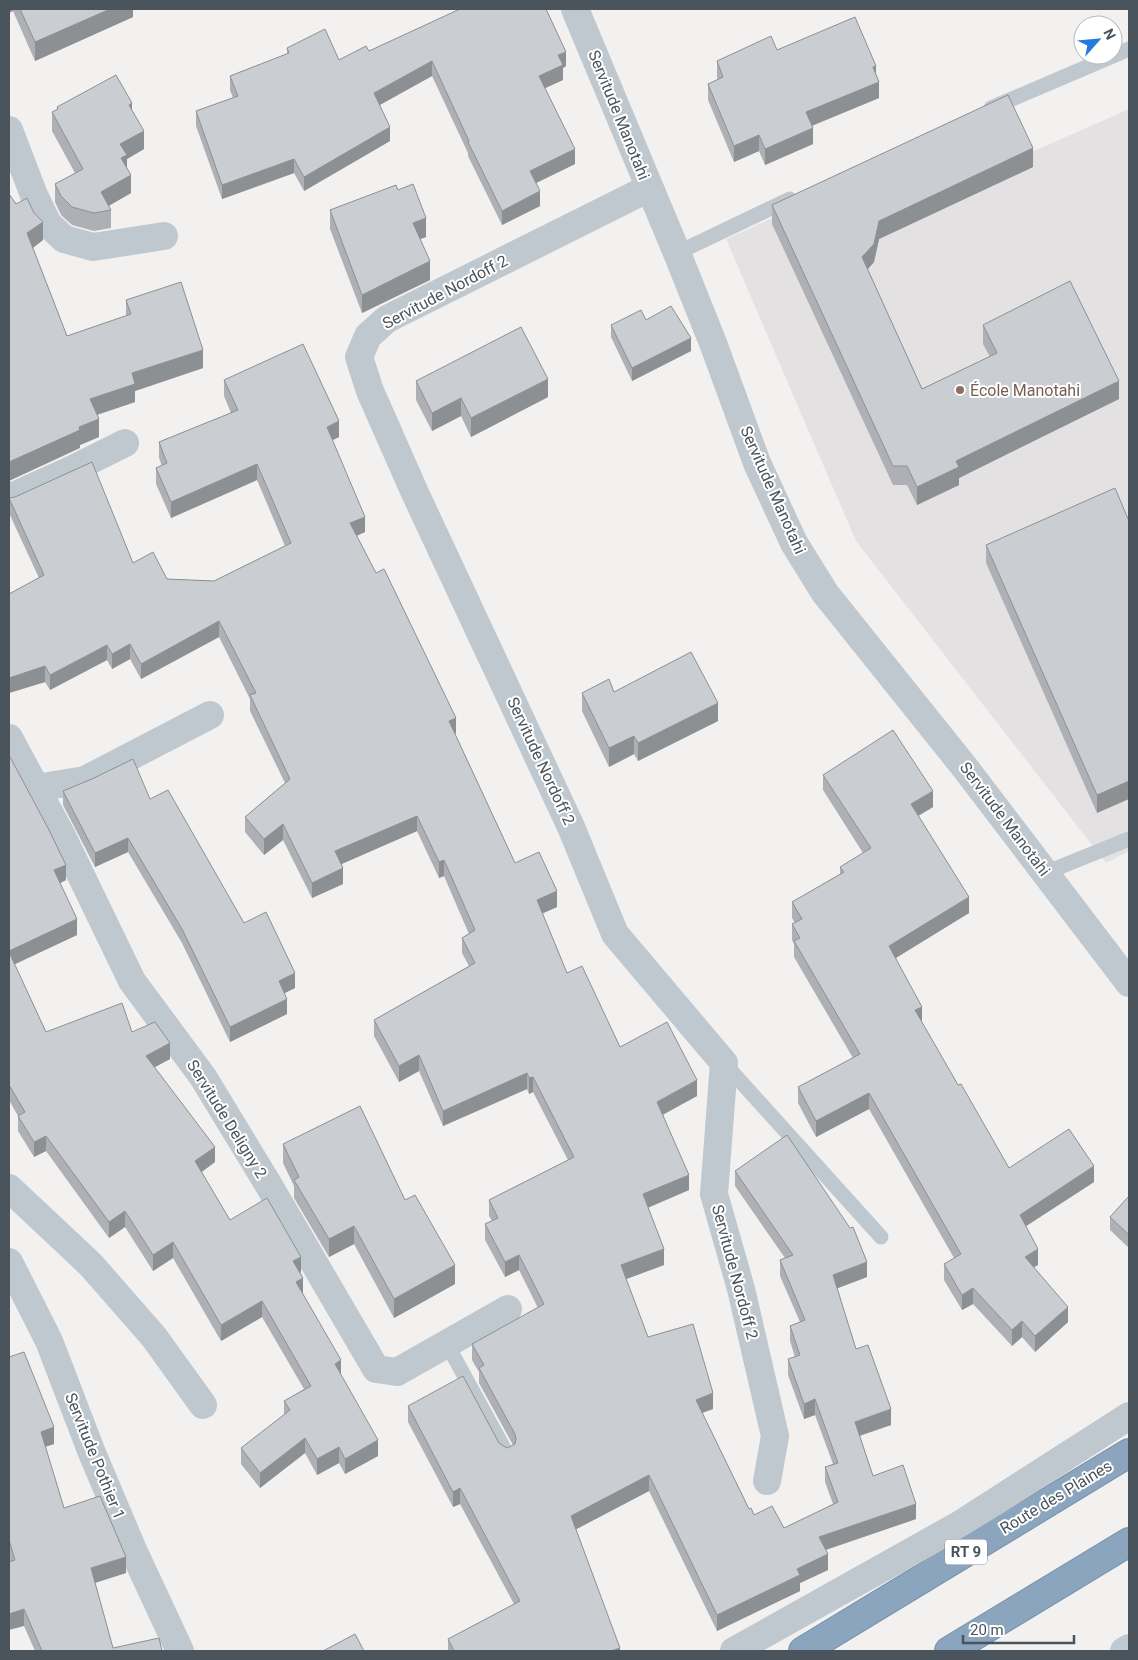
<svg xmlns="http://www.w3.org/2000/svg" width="1138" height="1660" viewBox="0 0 1138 1660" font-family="Roboto,sans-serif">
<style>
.education{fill:#e3e1e2}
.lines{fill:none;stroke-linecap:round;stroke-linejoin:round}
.highway-casing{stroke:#7590a8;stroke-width:30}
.lane{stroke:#bfc8ce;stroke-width:15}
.street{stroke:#bfc8ce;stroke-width:28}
.secondary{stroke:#bfcad3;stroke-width:28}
.highway{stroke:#8aa5bd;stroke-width:28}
.wall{fill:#aeb0b5}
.shaded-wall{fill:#8d9093}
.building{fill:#cacdd2;stroke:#8d9093}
.education-dot{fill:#8d6e63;stroke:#fff;stroke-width:2}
.labels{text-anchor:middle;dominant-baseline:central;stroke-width:4;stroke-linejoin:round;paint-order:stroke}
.shield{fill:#fff;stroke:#80878e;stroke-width:1}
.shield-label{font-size:15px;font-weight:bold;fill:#49545d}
.street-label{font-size:16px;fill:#49545d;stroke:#fff}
.education-label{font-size:16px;fill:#785e54;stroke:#fff;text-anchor:start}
</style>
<rect width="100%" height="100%" fill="#f3f0f0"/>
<path class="education" d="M1129,109V851L1106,863L856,541L726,239L1011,111L1034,151Z"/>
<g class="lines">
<defs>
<g id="highway">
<path d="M803,1651L1129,1453"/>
<path d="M949,1651L1129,1542"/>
</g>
</defs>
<use href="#highway" class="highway-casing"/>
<g class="lane">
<path d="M991,108L1129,49"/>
<path d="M677,253L790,199"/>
<path d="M1045,873L1129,839"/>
<path d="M724,1063L881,1237"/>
<path d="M447,1344L507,1454"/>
</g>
<g class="street">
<path d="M575,9L677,253L713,343L757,463L794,543L825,593L966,769L1129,983"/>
<path d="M9,130L34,195L48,224L64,239L93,247L164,236"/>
<path d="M649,188L387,319L368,336L359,357L370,391L415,493L571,827L615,934L724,1063L714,1194L741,1289L775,1436L767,1481"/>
<path d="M9,498L73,469L125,443"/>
<path d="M9,738L62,836L132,981L203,1077L268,1184L376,1369L397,1372L508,1309"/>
<path d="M36,788L85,780L210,715"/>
<path d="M9,1188L91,1265L154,1337L203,1405"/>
<path d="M9,1262L49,1341L92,1453L133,1550L180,1651"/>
<path d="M734,1651L959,1525L1129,1416"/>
</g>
<path class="secondary" d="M1124,1651L1129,1648"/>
<use href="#highway" class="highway"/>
</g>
<g class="wall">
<path d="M9,9H133V17L35,61L13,11Z"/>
<path d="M287,48L339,60L369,51L566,66L563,68V80L544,88L575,164L536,183L540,206L502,225L468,156V153L432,76L380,105L390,141L304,191L294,173L222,199L196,126V111L233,98L230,90V76L287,54Z"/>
<path d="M777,50L876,75L879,98L812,126L813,144L765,165L759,151L734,162L708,100V84L718,80L717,77V61Z"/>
<path d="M1128,98H1129V120L1128,118Z"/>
<path d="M57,107L132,110L144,149L127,159V167L131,193L109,206L111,210V228L94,231L72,225L61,215L55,202V184L75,173L52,131V112L57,110Z"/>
<path d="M1033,167L879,239L874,262L867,269L922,389L990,357L983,344V325L1119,399L959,478V485L917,505L907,485H893L772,224V205Z"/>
<path d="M398,190L426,237L420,239L430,280L362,313L330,229V210Z"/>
<path d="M9,194L43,240L33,248L67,336L126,316V300L203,368L135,391V402L97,415L99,437L80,445V448Z"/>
<path d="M646,320L691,351L632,381L611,337V325Z"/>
<path d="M224,380L339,437L332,440L365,532L357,536L456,733L455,734L515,863L557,907L542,913L567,973L620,1047L697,1096L663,1114L689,1190L648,1207L664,1265L626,1279L648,1337L713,1409L702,1413L749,1509L754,1515L784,1528L833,1504L825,1482V1467L833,1464L815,1415L804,1419L788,1375V1359L795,1357L790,1341V1326L800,1322L780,1276V1260L785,1258L735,1186V1171L867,1277L837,1288L856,1349L891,1425L860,1436L873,1476L916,1519L826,1550L828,1570L800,1583V1591L717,1631L649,1491L576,1529L620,1651H448V1639L514,1604L460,1504L453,1507L408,1422V1406L499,1443L507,1448L513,1445L479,1383V1372L472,1360V1344L538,1308L519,1270L505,1277L485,1240V1224L492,1221L489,1216V1200L568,1160L533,1092L529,1094L527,1089L443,1126L419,1071L399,1082L374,1036V1020L469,966L462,953V938L469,934L444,876L439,878L417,831L341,864L343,884L312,898L283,840L264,855L245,832V817L285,783L250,711V699L219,637L141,679L130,659L112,669L107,660L50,690L45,682L9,693V594L39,578L9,513V498L133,563L167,579L214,581L285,546L257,480L171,518L156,484V468L162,466L159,458V442L231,413L224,396Z"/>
<path d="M416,381L548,397L471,437L461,416L432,431L416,400Z"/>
<path d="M1129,521L1097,813L986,563V545Z"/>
<path d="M614,692L718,721L638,761L634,754L609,767L582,711V693Z"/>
<path d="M9,755L66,880L60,883L77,935L14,964L46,1032H132L170,1059L154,1067L215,1162L201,1172L230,1220L301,1272L300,1273L303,1294L378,1456L345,1474L339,1463L317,1475L305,1453L260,1488L241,1464V1448L284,1415V1401L304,1389L262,1317L221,1341L173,1258L153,1271L125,1227L109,1238L46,1151L34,1157L18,1131V1116L9,1100Z"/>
<path d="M823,775L933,807L918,816L969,913L896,958L922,1023L958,1085L1009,1168L1094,1182L1026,1226L1038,1265L1034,1267L1068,1322L1035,1352L1022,1337L1012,1346L973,1304L962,1310L944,1280V1264L954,1258L869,1109L816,1137L798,1103V1087L853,1058L794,957V944L792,940V924L795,923L792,918V902L840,874V867L863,853L823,790Z"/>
<path d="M63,791L150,799L244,923L295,988L284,993L287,1014L230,1042L182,943L128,852L95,867L63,805Z"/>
<path d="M283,1144L405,1200L455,1284L394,1318L354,1244L329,1257L294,1198V1186L283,1163Z"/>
<path d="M1129,1196V1248L1110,1230V1217Z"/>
<path d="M9,1357L54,1444L45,1447L64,1508L126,1573L95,1583L113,1648L162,1651H35L24,1626L9,1556Z"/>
</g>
<g class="shaded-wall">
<path d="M9,9H13V11L9,13Z"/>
<path d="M110,9H133V17L35,61V42Z"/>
<path d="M566,52V66L563,68V80L539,91V76L558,55Z"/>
<path d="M432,61V76L374,108V93Z"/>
<path d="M876,66V82L873,67Z"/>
<path d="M879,82V98L806,128V112Z"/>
<path d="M132,103V121L129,105Z"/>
<path d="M390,127V141L304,191V177Z"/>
<path d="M813,128V144L765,165V149Z"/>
<path d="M144,131V149L127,159V174L121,177L120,144Z"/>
<path d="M759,135V151L734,162V146Z"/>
<path d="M1033,148V167L879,239L874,262L862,276V257L879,221Z"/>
<path d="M575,149V164L530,186V171Z"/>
<path d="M294,159V173L222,199V185Z"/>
<path d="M131,175V193L101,210V192Z"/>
<path d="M540,191V206L502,225V211Z"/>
<path d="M426,218V237L413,242V223Z"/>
<path d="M43,222V240L27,252V233Z"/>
<path d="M430,261V280L362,313V295Z"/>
<path d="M691,338V351L632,381V368Z"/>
<path d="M203,350V368L135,391V402L90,417V399L132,373Z"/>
<path d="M548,379V397L471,437V418Z"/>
<path d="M1119,381V399L959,478V485L917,505V487L956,461Z"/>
<path d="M461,398V416L432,431V413Z"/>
<path d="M99,419V437L80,445V448L9,481V462L79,427Z"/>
<path d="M339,421V437L327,443V427Z"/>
<path d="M257,464V480L171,518V502Z"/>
<path d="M365,517V532L350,538V523Z"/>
<path d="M219,621V637L141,679V664Z"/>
<path d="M130,644V659L112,669V654Z"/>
<path d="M107,645V660L50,690V675Z"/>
<path d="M45,666V682L9,693V678Z"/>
<path d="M718,703V721L638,761V743Z"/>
<path d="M456,718V733L449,737V721Z"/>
<path d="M634,736V754L609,767V748Z"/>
<path d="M1129,781V799L1097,813V795Z"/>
<path d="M933,791V807L911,820V804Z"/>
<path d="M417,816V831L335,867V851Z"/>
<path d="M283,824V840L264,855V839Z"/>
<path d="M128,838V852L95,867V853Z"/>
<path d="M444,860V876L439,878V862Z"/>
<path d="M66,865V880L54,886V870Z"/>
<path d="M343,868V884L312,898V883Z"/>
<path d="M557,891V907L537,916V900Z"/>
<path d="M969,897V913L889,962V946Z"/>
<path d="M77,919V935L9,967V951Z"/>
<path d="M295,973V988L279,996V981Z"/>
<path d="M287,999V1014L230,1042V1027Z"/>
<path d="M922,1007V1022L915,1010Z"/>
<path d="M170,1043V1059L146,1072V1056Z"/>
<path d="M419,1055V1071L399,1082V1066Z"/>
<path d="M527,1073V1089L443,1126V1111Z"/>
<path d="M533,1077V1092L529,1094V1078Z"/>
<path d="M697,1080V1096L657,1118V1102Z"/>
<path d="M869,1093V1109L816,1137V1121Z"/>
<path d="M46,1136V1151L34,1157V1142Z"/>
<path d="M215,1147V1162L195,1177V1161Z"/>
<path d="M1094,1166V1182L1020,1230V1215Z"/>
<path d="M689,1175V1190L643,1210V1194Z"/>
<path d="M125,1211V1227L109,1238V1222Z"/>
<path d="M354,1226V1244L329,1257V1239Z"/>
<path d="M173,1242V1258L153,1271V1255Z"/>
<path d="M664,1249V1265L621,1281V1265Z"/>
<path d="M1038,1249V1265L1025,1272V1257Z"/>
<path d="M519,1255V1270L505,1277V1262Z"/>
<path d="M301,1257V1272L293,1277V1261Z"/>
<path d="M867,1262V1277L833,1290V1275Z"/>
<path d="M455,1265V1284L394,1318V1299Z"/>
<path d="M303,1278V1294L296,1282Z"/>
<path d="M973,1288V1304L962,1310V1295Z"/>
<path d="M262,1301V1317L221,1341V1325Z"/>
<path d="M1068,1307V1322L1035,1352V1336Z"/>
<path d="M1022,1321V1337L1012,1346V1330Z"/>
<path d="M341,1360V1376L335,1364Z"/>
<path d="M713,1393V1409L696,1415V1400Z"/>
<path d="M815,1399V1415L804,1419V1404Z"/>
<path d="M891,1409V1425L855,1437V1422Z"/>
<path d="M54,1427V1444L41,1448V1432Z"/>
<path d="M305,1438V1453L260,1488V1473Z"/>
<path d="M378,1440V1456L345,1474V1459Z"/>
<path d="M339,1447V1463L317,1475V1459Z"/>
<path d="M649,1475V1491L571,1532V1516Z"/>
<path d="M460,1488V1504L453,1507V1492Z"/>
<path d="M916,1504V1519L819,1552V1537Z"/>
<path d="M828,1554V1570L800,1583V1591L717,1631V1615L797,1569Z"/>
<path d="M126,1557V1573L91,1584V1568Z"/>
<path d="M24,1609V1626L9,1630V1614Z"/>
<path d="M620,1648V1651H611Z"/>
</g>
<g class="building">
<path d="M20,9H110L35,42Z"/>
<path d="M460,9H546L566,52L558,55L563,65L539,76L575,149L530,171L540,191L502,211L468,142L469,141L432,61L374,93L390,127L304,177L294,159L222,185L196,111L238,96L230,76L289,53L287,48L325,29L339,60L366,46L369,51Z"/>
<path d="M855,17L876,66L873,67L879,82L806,112L813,128L765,149L759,135L734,146L708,84L723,77L717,61L771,36L777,50Z"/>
<path d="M116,75L132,103L129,105L144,131L120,144L127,155L121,158L131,175L101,192L111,210L94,213L72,207L61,196L55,184L83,169L52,112L58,109L57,107Z"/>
<path d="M1008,95L1033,148L879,221L874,244L862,257L922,389L997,353L983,325L1070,281L1119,381L956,461L959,467L917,487L907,466H893L772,205Z"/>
<path d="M413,184L426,218L413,223L430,261L362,295L330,210L396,185L398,190Z"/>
<path d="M9,194L16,204L27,198L34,213L43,222L27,233L67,336L131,314L126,300L181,282L203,350L132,373L135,384L90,399L99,419L79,427L80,430L9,462Z"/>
<path d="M671,306L691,338L632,368L611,325L641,310L646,320Z"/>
<path d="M521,327L548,379L471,418L461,398L432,413L416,381Z"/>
<path d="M303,344L339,421L327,427L365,517L350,523L376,573L384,569L456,718L449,721L515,863L539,852L557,891L537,900L567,973L582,966L620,1047L667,1022L697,1080L657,1102L689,1175L643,1194L664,1249L621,1265L648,1337L693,1324L713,1393L696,1400L749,1509L751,1508L754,1515L772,1506L784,1528L838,1502L825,1467L838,1463L815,1399L804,1404L788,1359L800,1355L790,1326L805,1320L780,1260L793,1255L735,1171L787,1135L850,1228L853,1227L867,1262L833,1275L856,1349L868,1345L891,1409L855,1422L873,1476L903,1465L916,1504L819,1537L828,1554L797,1569L800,1575L717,1615L649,1475L571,1516L620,1648L611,1651H454L448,1639L520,1601L460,1488L453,1492L408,1406L463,1376L499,1443L507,1448L515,1444L516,1439L515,1434L479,1368L484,1365L472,1344L544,1304L519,1255L505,1262L485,1224L498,1218L489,1200L574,1157L533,1077L529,1078L527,1073L443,1111L419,1055L399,1066L374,1020L475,963L462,938L475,930L444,860L439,862L417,816L335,851L343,868L312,883L283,824L264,839L245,817L290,779L250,695L256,693L219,621L141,664L130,644L112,654L107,645L50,675L45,666L9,678V646H10L9,644V594L44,575L9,498L15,497L92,462L133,563L153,552L167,579L214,581L291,543L257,464L171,502L156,468L167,463L159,442L238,410L224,380Z"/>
<path d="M1115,488L1129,521V781L1097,795L986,545Z"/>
<path d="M691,652L718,703L638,743L634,736L609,748L582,693L609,679L614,692Z"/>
<path d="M893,730L933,791L911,804L969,897L889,946L922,1007L915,1010L958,1085L961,1084L1009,1168L1069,1129L1094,1166L1020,1215L1038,1249L1025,1257L1068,1307L1035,1336L1022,1321L1012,1330L973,1288L962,1295L944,1264L961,1254L869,1093L816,1121L798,1087L860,1054L794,941L800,938L792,924L802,919L792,902L844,872L840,867L871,848L823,775Z"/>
<path d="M9,755L48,828L66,865L54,870L77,919L9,951Z"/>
<path d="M133,759L150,799L168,790L244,923L266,912L295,973L279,981L287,999L230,1027L182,929L128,838L95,853L63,791L92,779Z"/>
<path d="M9,952L46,1032L122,1003L132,1032L155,1022L170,1043L146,1056L215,1147L195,1161L230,1220L267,1198L301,1257L293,1261L303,1278L296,1282L341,1360L335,1364L378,1440L345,1459L339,1447L317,1459L305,1438L260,1473L241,1448L290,1410L284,1401L311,1386L262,1301L221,1325L173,1242L153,1255L125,1211L109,1222L46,1136L34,1142L18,1116L25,1112L9,1085Z"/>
<path d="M360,1106L405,1200L415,1195L455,1265L394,1299L354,1226L329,1239L294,1180L299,1177L283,1144Z"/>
<path d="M1129,1196V1235L1110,1217Z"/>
<path d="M24,1352L54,1427L41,1432L64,1508L100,1496L126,1557L91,1568L113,1648L159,1638L162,1651H42L24,1609L9,1614V1562L15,1560L9,1540V1357Z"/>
<path d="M355,1634L364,1651H323Z"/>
</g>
<circle class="education-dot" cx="960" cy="390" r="5"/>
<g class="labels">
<rect class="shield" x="945" y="1539.5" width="42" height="25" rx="4"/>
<g class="shield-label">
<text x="966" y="1552">RT 9</text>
</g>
<g class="street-label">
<text transform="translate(619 115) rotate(68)">Servitude Manotahi</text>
<text transform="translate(445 292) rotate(-28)">Servitude Nordoff 2</text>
<text transform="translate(773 490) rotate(66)">Servitude Manotahi</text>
<text transform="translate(541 761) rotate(65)">Servitude Nordoff 2</text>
<text transform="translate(1005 819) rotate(53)">Servitude Manotahi</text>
<text transform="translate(227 1119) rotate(58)">Servitude Deligny 2</text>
<text transform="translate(735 1272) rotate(75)">Servitude Nordoff 2</text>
<text transform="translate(95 1456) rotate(68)">Servitude Pothier 1</text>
<text transform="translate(1056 1497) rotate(-31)">Route des Plaines</text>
</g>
<g class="education-label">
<text x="970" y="390">École Manotahi</text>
</g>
</g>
<rect width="1138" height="1660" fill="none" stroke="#49545d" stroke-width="20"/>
<g transform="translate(1098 40) rotate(63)"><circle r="24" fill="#ffffff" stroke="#b6bbbe"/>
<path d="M0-4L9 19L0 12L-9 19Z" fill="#217cdc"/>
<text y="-8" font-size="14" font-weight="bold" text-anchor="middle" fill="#49545d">N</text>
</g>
<path d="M963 1635v8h111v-8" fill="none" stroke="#49545d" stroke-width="2.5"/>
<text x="970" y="1635" font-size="15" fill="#49545d" stroke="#ffffff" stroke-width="4" paint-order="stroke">20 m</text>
</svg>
